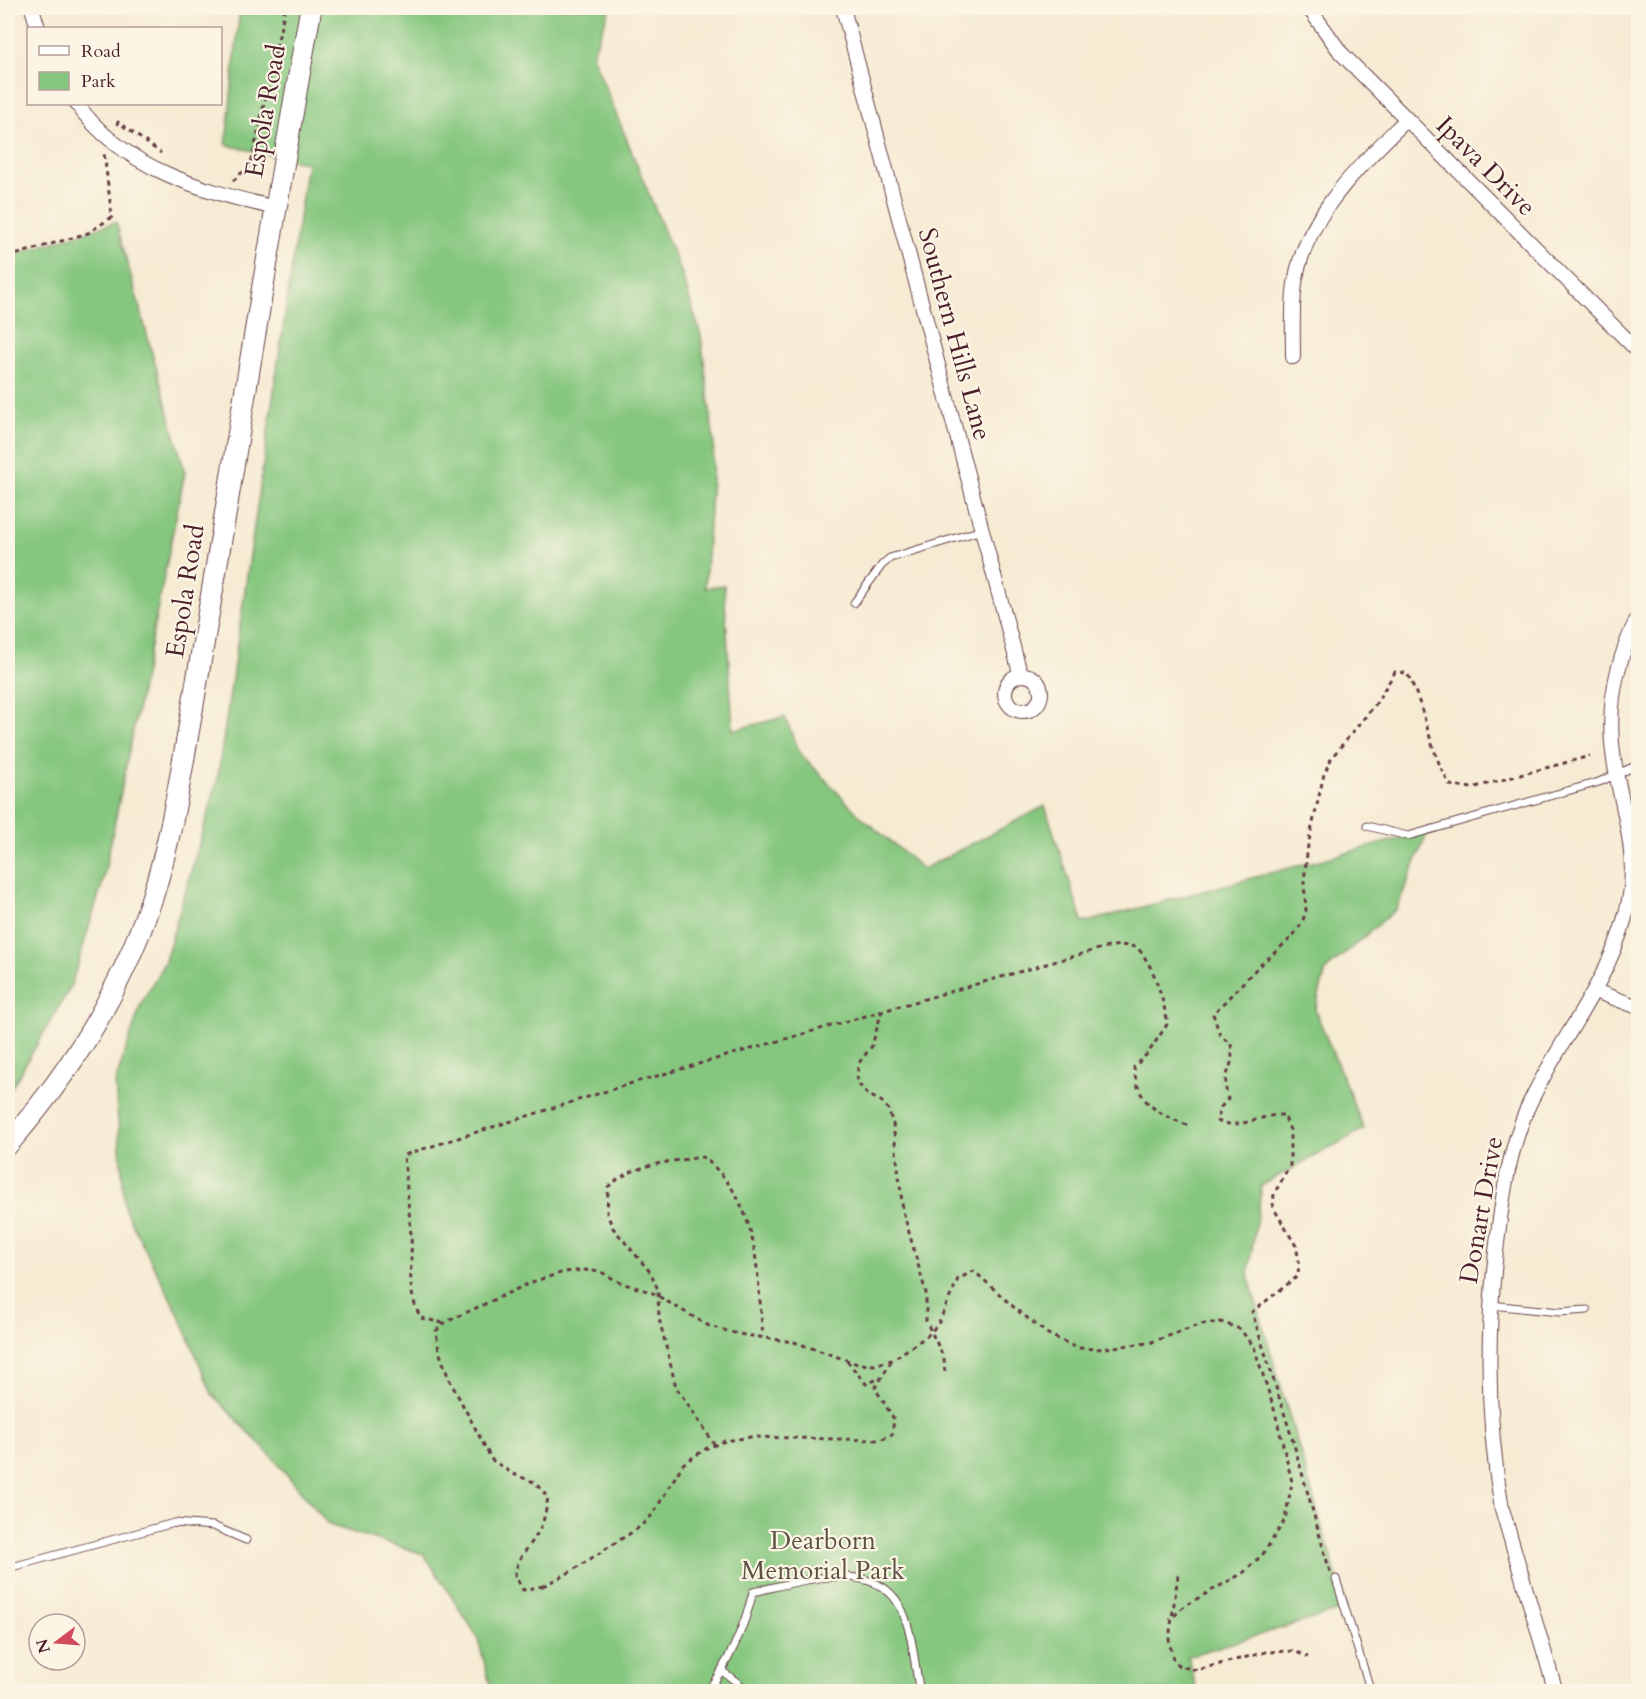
<svg xmlns="http://www.w3.org/2000/svg" width="1646" height="1699" viewBox="0 0 1646 1699" font-family="Cardo,serif">
<style>
.green{fill:#86c77f;stroke:#687355;stroke-width:1.5}
.lines{fill:none;stroke-linecap:round;stroke-linejoin:round}
.service-casing{stroke:#643e44;stroke-width:9}
.minor-casing{stroke:#643e44;stroke-width:16}
.primary-casing{stroke:#643e44;stroke-width:23}
.path{stroke:#643e44;stroke-width:3;stroke-dasharray:4.5 4.5;stroke-linecap:butt}
.service{stroke:#fff;stroke-width:7}
.minor{stroke:#fff;stroke-width:14}
.primary{stroke:#fff;stroke-width:21}
.labels{text-anchor:middle;dominant-baseline:central;stroke-width:4.5;stroke-linejoin:round;paint-order:stroke}
.street-label{font-size:26px;fill:#4a1f2b;stroke:#fcf5e5}
.park-label{font-size:26px;fill:#5c5144;stroke:#fcf5e5}
</style>
<rect width="100%" height="100%" fill="#fcf5e5"/>
<filter id="ink" filterUnits="userSpaceOnUse"><feTurbulence type="fractalNoise" baseFrequency=".0167" numOctaves="2"/><feDisplacementMap in="SourceGraphic" scale="12" xChannelSelector="R" yChannelSelector="G"/><feConvolveMatrix kernelMatrix="1 2 1 2 8 2 1 2 1" color-interpolation-filters="sRGB"/></filter>
<filter id="wash" filterUnits="userSpaceOnUse"><feTurbulence type="fractalNoise" baseFrequency=".008" numOctaves="4" result="noise"/><feDisplacementMap in="SourceGraphic" scale="24" xChannelSelector="R" yChannelSelector="G"/><feGaussianBlur stdDeviation="1.35" result="paint"/><feColorMatrix in="noise" values="0 0 0 0 0 0 0 0 0 0 0 0 0 0 0 0 0 1.4 0 .05"/><feComposite in="paint" operator="in"/></filter>
<g filter="url(#wash)">
<rect width="100%" height="100%" fill="#f6ebd3"/>
<g class="green">
<path d="M240,8H610L592,55L681,272L701,336L714,444L705,588L724,585L733,730L785,717L799,752L858,814L923,869L1045,806L1083,923L1428,831L1397,908L1326,970L1315,1010L1364,1129L1262,1185L1248,1275L1346,1609L1188,1656L1197,1691H492L477,1636L424,1554L329,1525L273,1458L212,1394L181,1319L125,1210L115,1083L141,1004L165,961L217,782L307,163L226,145Z"/>
<path d="M116,222L185,472L103,881L71,986L8,1094V257Z"/>
</g>
</g>
<g filter="url(#ink)">
<g class="lines">
<defs>
<g id="service">
<path d="M854,603L882,565L890,558L982,530"/>
<path d="M1367,826L1408,836L1599,782L1638,765"/>
<path d="M1491,1305L1560,1312L1587,1310"/>
<path d="M8,1568L174,1523L213,1526L246,1540"/>
<path d="M1336,1579L1371,1692"/>
<path d="M722,1671L750,1692"/>
<path d="M707,1692C729,1662 744,1628 753,1592C795,1583 873,1556 900,1606C913,1631 914,1664 920,1692"/>
</g>
<g id="minor">
<path d="M32,8L38,28"/>
<path d="M843,8L1020,673"/>
<path d="M1309,8L1341,53L1638,351"/>
<path d="M77,104C123,169 202,190 275,208"/>
<path d="M1293,357C1293,335 1292,313 1294,292C1300,220 1358,168 1406,120"/>
<circle cx="1023" cy="693" r="18"/>
<path d="M1595,991L1638,1007"/>
<path d="M1556,1692L1502,1509C1486,1418 1486,1327 1498,1235C1503,1192 1510,1149 1527,1109C1559,1037 1617,975 1630,895C1638,846 1619,801 1613,753C1607,706 1617,659 1638,617"/>
</g>
<path id="primary" d="M8,1144C71,1072 122,990 152,898C170,843 179,785 189,728C202,654 214,579 227,504C254,338 281,173 311,8"/>
</defs>
<use href="#service" class="service-casing"/>
<use href="#minor" class="minor-casing"/>
<use href="#primary" class="primary-casing"/>
<g class="path">
<path d="M117,125L118,122L161,153"/>
<path d="M233,181L251,164L285,8"/>
<path d="M8,257L88,233L112,217L104,153"/>
<path d="M882,1010L872,1046L858,1064L857,1082L868,1095L881,1101L888,1109L893,1124L903,1211L926,1293V1321L944,1358L945,1375"/>
<path d="M443,1323L421,1318C405,1290 413,1265 411,1235C409,1208 406,1181 404,1155L629,1084L1102,948L1120,945L1137,947C1156,970 1161,994 1168,1023L1148,1053L1134,1067C1137,1103 1155,1112 1187,1125"/>
<path d="M847,1361L866,1384L880,1378"/>
<path d="M715,1445L676,1387L659,1318L658,1290L651,1273L613,1228L607,1214L608,1187C635,1163 668,1162 703,1157C761,1203 756,1269 763,1336"/>
<path d="M1330,1572L1293,1441L1252,1312L1298,1276L1299,1261L1296,1246L1273,1207L1274,1194L1290,1165V1130L1284,1115C1260,1114 1240,1131 1217,1121L1221,1107L1228,1099C1220,1071 1236,1070 1231,1045L1220,1035L1213,1014L1256,969L1292,937L1302,923L1306,911L1304,881L1308,845L1324,774L1332,757L1375,705L1395,672L1407,673C1426,709 1429,751 1450,785L1472,788L1590,756"/>
<path d="M1178,1575L1169,1639L1173,1660L1179,1666L1197,1670L1266,1652L1294,1651L1308,1657"/>
<path d="M543,1586L523,1590L515,1576C518,1554 527,1552 537,1534C544,1523 546,1511 548,1497L534,1482L513,1474L492,1460L449,1379L439,1351L436,1331L446,1322L532,1282L564,1272L585,1270L601,1272L621,1283L651,1292L709,1326L738,1334L794,1342L858,1364L874,1365L892,1360L927,1336L938,1324L958,1279L974,1271L1017,1310L1048,1334L1077,1348L1096,1349L1149,1343L1202,1324L1221,1322L1240,1329L1254,1347L1275,1412L1292,1482L1285,1520L1263,1554L1243,1573L1184,1606L1170,1620"/>
<path d="M543,1586L570,1572L640,1527L653,1514L683,1464L707,1448L725,1441L751,1437L880,1440L892,1435L894,1419L875,1388L891,1362"/>
</g>
<use href="#service" class="service"/>
<use href="#minor" class="minor"/>
<use href="#primary" class="primary"/>
</g>
</g>
<g class="labels">
<g class="street-label">
<text transform="translate(265 111) rotate(-80)">Espola Road</text>
<text transform="translate(1486 166) rotate(45)">Ipava Drive</text>
<text transform="translate(955 334) rotate(75)">Southern Hills Lane</text>
<text transform="translate(185 591) rotate(-81)">Espola Road</text>
<text transform="translate(1481 1210) rotate(-80)">Donart Drive</text>
</g>
<g class="park-label">
<text x="823" y="1540">Dearborn<tspan x="823" dy="30">Memorial Park</tspan></text>
</g>
</g>
<rect width="1646" height="1699" fill="none" stroke="#fcf5e5" stroke-width="30"/>
<rect x="27" y="27" width="195" height="78" fill="#fcf5e5" stroke="#b59f9b" stroke-width="1.5"/>
<rect x="39" y="46" width="30" height="9" fill="#ffffff" stroke="#b59f9b" stroke-width="1.5"/>
<text x="81" y="57" font-size="18" fill="#4a1f2b">Road</text>
<rect x="39" y="72" width="30" height="18" fill="#86c77f" stroke="#b59f9b" stroke-width="1.5"/>
<text x="81" y="87" font-size="18" fill="#4a1f2b">Park</text>
<g transform="translate(57 1642) rotate(254)"><circle r="28" fill="#fcf5e5" stroke="#b59f9b" stroke-width="1.5"/>
<path d="M0-4.5L10 22L0 15L-10 22Z" fill="#d1495b"/>
<text y="-9" font-size="16" font-weight="bold" text-anchor="middle" fill="#4a1f2b">N</text>
</g>
</svg>
